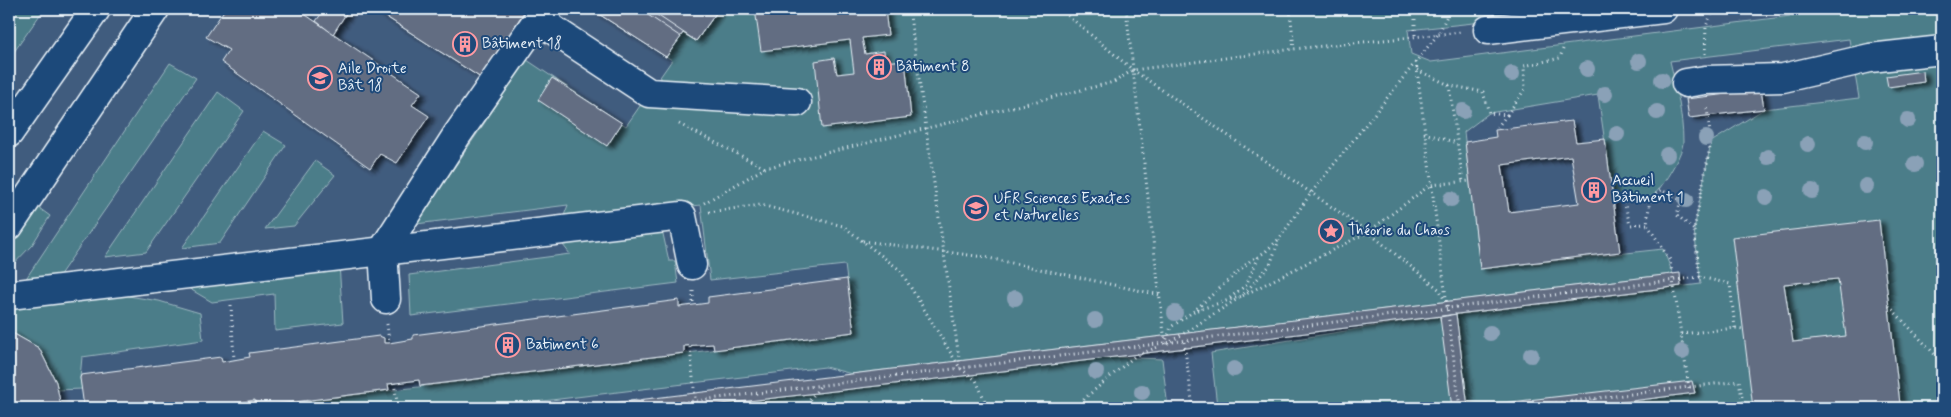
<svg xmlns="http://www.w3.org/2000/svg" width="1951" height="417" viewBox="0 0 1951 417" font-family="Mynerve,sans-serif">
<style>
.built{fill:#415c7e}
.green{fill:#4c7d89;stroke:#9ab7c0}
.building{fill:#626d82;stroke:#e8f1f8;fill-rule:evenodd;filter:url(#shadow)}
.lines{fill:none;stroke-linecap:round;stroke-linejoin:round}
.minor-casing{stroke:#e8f1f8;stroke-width:31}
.path{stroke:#e8f1f8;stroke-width:3;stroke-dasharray:1 4;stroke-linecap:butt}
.minor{stroke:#1f4a7a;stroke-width:28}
.tree{fill:#8aa1b7}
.labels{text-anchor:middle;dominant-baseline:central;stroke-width:4;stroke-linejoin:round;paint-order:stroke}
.poi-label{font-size:15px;fill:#e8f1f8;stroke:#1f4a7a;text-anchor:start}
</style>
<defs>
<filter id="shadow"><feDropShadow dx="5.5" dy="3" stdDeviation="2.5" flood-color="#0009"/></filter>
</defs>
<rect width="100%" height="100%" fill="#33547c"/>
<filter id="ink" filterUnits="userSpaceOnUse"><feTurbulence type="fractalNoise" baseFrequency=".02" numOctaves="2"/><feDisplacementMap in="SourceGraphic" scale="10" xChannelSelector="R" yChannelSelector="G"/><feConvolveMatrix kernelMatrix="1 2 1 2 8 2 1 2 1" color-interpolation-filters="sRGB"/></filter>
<g filter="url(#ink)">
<rect class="built" x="9" y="9" width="1933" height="399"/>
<g class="green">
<path d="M9,9H44L9,59Z"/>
<path d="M591,9H1542L1539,16L1408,30L1411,54L1431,62L1845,9H1942V408H1224L1217,406L1211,353L1406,321L1701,284L1694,230L1711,142L1764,109L1859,98L1849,39L1670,61C1676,87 1683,115 1683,142C1683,155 1660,191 1650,199L1613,198L1598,95L1489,113L1464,132L1480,269L1663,249L1673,274L852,374L825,367L485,408H252L854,332L845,265L710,280L701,205L562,221L568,205L416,224L527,60L626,126L672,60Z"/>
<path d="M170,63L196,78L55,282L21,286Z"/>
<path d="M218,92L244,111L146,252L105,257Z"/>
<path d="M263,131L286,145L220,243L182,248Z"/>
<path d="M315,161L335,175L294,226L265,229Z"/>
<path d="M9,186L50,216L32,245L9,269Z"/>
<path d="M661,225L669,261H675L678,283L411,316L409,275L570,254L556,236Z"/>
<path d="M339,264L343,323L275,331L274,294L212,302L178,282Z"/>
<path d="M110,293L159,301L200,313L203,340L82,357L80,378L82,389L58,390L56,382L39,348L9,331V306Z"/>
<path d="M1111,357L1162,359L1168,408H690Z"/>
</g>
<g class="building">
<path d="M225,9H297L421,93L412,105L429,116L397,163L380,154L370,168L221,62L229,50L206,37Z"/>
<path d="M325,9H349L333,34L316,21Z"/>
<path d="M374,9H526L481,78Z"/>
<path d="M374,9H526L481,78Z"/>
<path d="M596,9H719L696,41L683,33L666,57L594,11Z"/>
<path d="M596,9H639L681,37L666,57L594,11Z"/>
<path d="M648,9H719L696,41Z"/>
<path d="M755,9H885L888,35L862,38L865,54L884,51L885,62L905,60L911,117L822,128L815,61L834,58L837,74L854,72L850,40L761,51Z"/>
<path d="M1923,71L1924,82L1888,87L1886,76Z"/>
<path d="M552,78L622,123L607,146L538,100Z"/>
<path d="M1761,90L1764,109L1689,118L1686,99Z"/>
<path d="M1572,121L1576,142L1605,139L1620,252L1480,269L1465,142L1496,137L1495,130ZM1571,156L1579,203L1509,212L1502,165Z"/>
<path d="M1879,220L1900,404L1866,408H1753L1732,237ZM1838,279L1846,336L1793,342L1784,284Z"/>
<path d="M1680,273L1681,286L971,375L689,408H572Z"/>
<path d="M847,279L854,332L714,350L713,344L684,346V353L420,386L419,380L388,384L389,390L256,407L255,400L225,405V408L84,407L80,378L81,375L221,357L222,362L250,357L249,353L379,336L384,338V343H389L413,339V335L679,300V307L708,303V297Z"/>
<path d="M1456,314L1468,407L1692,381L1695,393L1577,408H1452L1440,317Z"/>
<path d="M9,331L39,348L56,382L61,406L56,408H9Z"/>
</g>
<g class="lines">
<defs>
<g id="minor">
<path d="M543,11L549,27L649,93L797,102"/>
<path d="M1488,30L1663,9"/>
<path d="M1686,83L1705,80L1783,78L1870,58L1942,50"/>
<path d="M9,133L96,9"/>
<path d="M9,226L155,9"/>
<path d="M9,295L682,216L692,265"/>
<path d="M386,299L383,250L457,135L545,9"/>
</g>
</defs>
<use href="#minor" class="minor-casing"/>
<g class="path">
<path d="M909,9L960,365"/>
<path d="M1060,9L1133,70L1368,232L1440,290L1448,308"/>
<path d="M1126,9L1165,342"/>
<path d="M1290,9L1294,49"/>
<path d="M1415,9V35"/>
<path d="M9,19L10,9"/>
<path d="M1705,54L1706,26L1714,9"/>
<path d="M1416,62L1460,408"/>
<path d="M1417,70L1449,85L1483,92L1489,113L1507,115L1495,130"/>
<path d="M1449,85L1463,182"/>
<path d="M1507,115L1525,89L1524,66L1560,58L1563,49"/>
<path d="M679,124L765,168"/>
<path d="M1424,133L1457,143"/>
<path d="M1613,198L1623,197L1630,225L1647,224"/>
<path d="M704,203L765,168L1114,82L1133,70L1294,49L1462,32"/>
<path d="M709,212L761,205L843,226L900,270L960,368L976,380L988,408"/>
<path d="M863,241L984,257L1160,295"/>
<path d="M1700,277L1694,230L1711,142L1707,108"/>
<path d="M693,291V305"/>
<path d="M1230,298L1246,285L1259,256"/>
<path d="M231,305L234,360"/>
<path d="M1889,306L1942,362"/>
<path d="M1197,310L1242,296L1270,265L1279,240"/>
<path d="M387,324L389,343"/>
<path d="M1681,334L1735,328L1744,329"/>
<path d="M1184,342L1193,408"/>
<path d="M1165,344L1171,327L1194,311L1250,261L1265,252L1279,239L1311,193L1439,33L1450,9"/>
<path d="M1167,344L1242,296L1368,232L1430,185L1470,181"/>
<path d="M690,347L696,408"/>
<path d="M394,383L398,408"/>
<path d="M1689,388L1670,260L1647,224L1650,199L1661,190L1681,200L1677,215L1694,230"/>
<path d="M1594,399L1595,408"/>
<path d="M230,404L231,408"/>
<path d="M637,408L1700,277L1730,284L1735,328"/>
<path d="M804,408L820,386"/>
<path d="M1078,408L1085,398L1135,356L1158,347"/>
<path d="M1199,408L1217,406L1223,408"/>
<path d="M1516,408L1739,381L1744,408"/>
</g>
<use href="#minor" class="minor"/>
</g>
<g class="tree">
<circle cx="1639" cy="61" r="8"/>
<circle cx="1587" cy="69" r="8"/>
<circle cx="1512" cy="74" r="8"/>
<circle cx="1662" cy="80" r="8"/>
<circle cx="1605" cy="94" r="8"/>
<circle cx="1463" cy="111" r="8"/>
<circle cx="1657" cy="112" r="8"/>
<circle cx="1908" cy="120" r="8"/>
<circle cx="1617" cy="134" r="8"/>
<circle cx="1706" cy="138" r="8"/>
<circle cx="1865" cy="142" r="8"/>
<circle cx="1808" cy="144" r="8"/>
<circle cx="1667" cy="155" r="8"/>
<circle cx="1768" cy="157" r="8"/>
<circle cx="1915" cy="164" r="8"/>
<circle cx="1866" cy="186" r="8"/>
<circle cx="1812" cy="191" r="8"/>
<circle cx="1766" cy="197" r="8"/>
<circle cx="1451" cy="199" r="8"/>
<circle cx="1686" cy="200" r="8"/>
<circle cx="1015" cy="298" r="8"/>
<circle cx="1175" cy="313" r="8"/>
<circle cx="1095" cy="320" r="8"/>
<circle cx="1490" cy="333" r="8"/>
<circle cx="1682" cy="352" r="8"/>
<circle cx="1531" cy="355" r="8"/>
<circle cx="1234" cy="369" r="8"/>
<circle cx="1096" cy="372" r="8"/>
<circle cx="1142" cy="392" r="8"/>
</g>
</g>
<defs>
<symbol id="building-ring" viewBox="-11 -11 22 22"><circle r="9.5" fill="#1f4a7a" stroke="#ff9aa2" stroke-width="1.5"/><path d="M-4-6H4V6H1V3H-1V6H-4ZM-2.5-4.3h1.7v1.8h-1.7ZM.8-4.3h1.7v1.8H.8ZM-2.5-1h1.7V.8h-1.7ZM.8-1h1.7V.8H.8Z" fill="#ff9aa2"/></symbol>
<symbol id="university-ring" viewBox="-11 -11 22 22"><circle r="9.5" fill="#1f4a7a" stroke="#ff9aa2" stroke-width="1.5"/><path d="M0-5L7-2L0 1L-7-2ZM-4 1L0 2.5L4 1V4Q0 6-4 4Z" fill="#ff9aa2"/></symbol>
<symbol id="sight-ring" viewBox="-11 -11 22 22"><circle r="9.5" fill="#1f4a7a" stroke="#ff9aa2" stroke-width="1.5"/><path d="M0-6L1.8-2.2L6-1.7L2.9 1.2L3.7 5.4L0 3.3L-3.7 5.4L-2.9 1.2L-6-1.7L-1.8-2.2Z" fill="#ff9aa2"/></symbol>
</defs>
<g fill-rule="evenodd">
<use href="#building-ring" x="451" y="30" width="28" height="28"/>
<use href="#building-ring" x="865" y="53" width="28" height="28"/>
<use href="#university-ring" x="306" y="64" width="28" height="28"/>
<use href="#building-ring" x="1580" y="176" width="28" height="28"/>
<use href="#university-ring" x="962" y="194" width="28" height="28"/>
<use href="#sight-ring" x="1317" y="217" width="28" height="28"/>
<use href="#building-ring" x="494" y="331" width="28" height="28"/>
</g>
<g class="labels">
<g class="poi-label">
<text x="482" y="44">Bâtiment 18</text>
<text x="896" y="67">Bâtiment 8</text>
<text x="338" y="69">Aile Droite<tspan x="338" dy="17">Bât 18</tspan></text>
<text x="1612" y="181">Accueil<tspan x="1612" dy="17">Bâtiment 1</tspan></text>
<text x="994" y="199">UFR Sciences Exactes<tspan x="994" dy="17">et Naturelles</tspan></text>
<text x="1348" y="231">Théorie du Chaos</text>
<text x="526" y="345">Batiment 6</text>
</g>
</g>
<rect width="1951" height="417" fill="none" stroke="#1f4a7a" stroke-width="30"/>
<rect x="15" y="15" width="1921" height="387" fill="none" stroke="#e8f1f8" stroke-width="2" filter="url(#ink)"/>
</svg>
